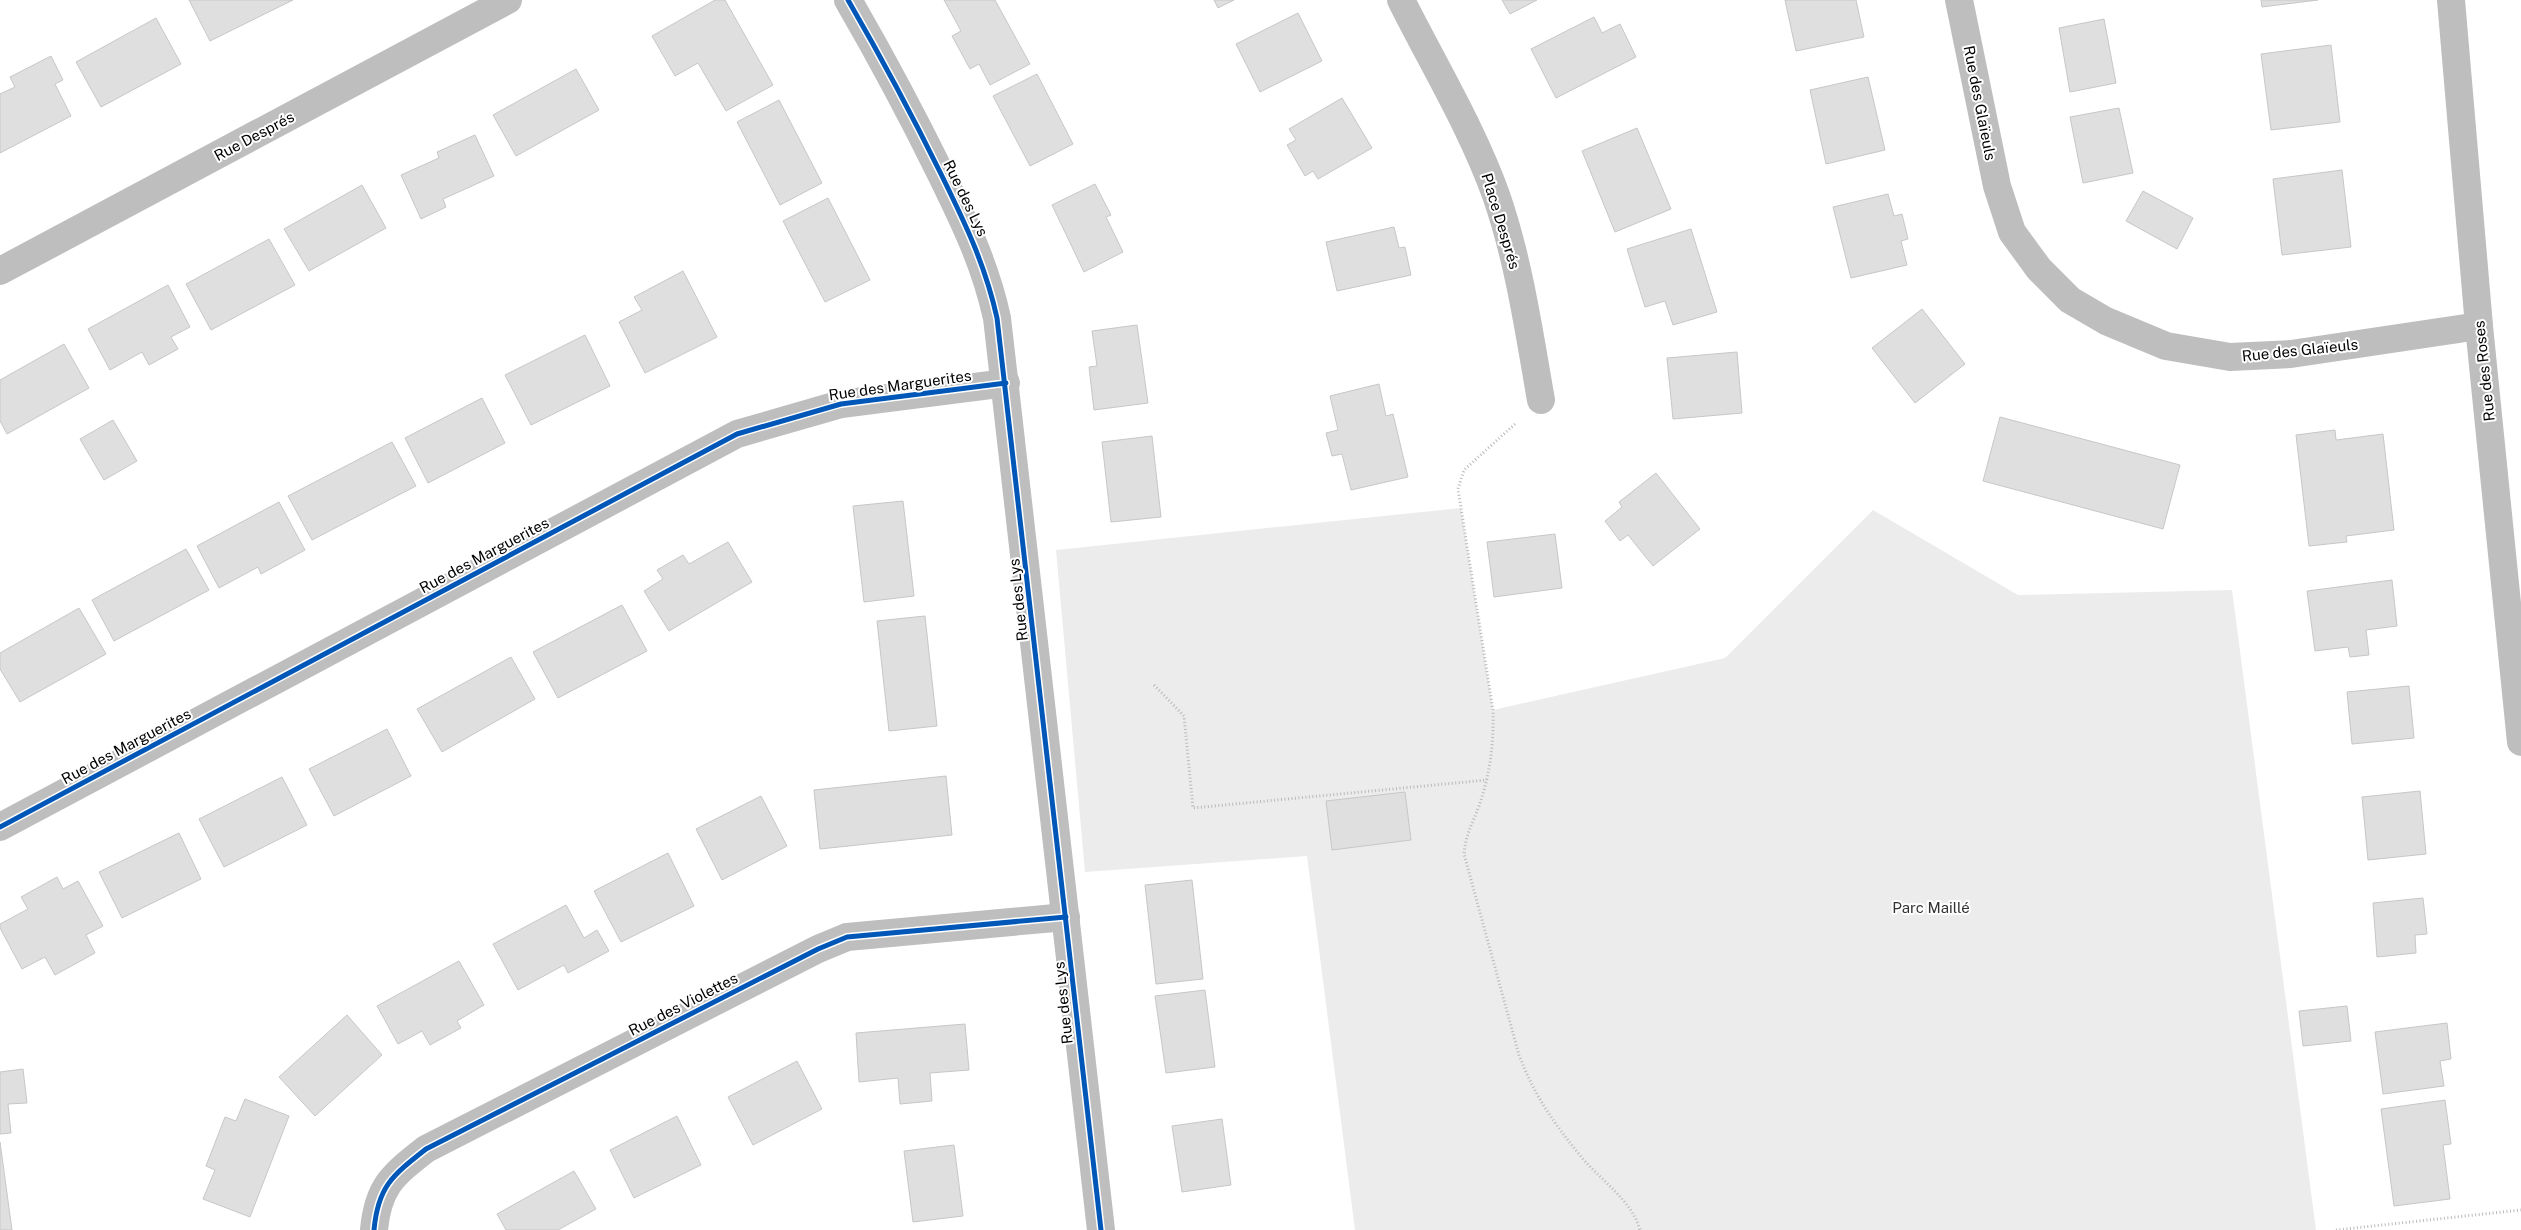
<svg xmlns="http://www.w3.org/2000/svg" width="2521" height="1230" viewBox="0 0 2521 1230" font-family="'Public Sans',sans-serif">
<style>
.green{fill:#ececec}
.building{fill:#dfdfdf;stroke:#c7c7c7}
.lines{fill:none;stroke-linecap:round;stroke-linejoin:round}
.path{stroke:#b9b9b9;stroke-width:3;stroke-dasharray:1 2.5;stroke-linecap:butt}
.street{stroke:#bebebe;stroke-width:28}
.cycleway-casing{stroke:#fff;stroke-width:8}
.cycleway{stroke:#0057b8;stroke-width:5}
.labels{text-anchor:middle;dominant-baseline:central;stroke-width:4;stroke-linejoin:round;paint-order:stroke}
.street-label{font-size:15px;fill:#000;stroke:#fff}
.park-label{font-size:15px;fill:#333;stroke:#fff}
</style>
<rect width="100%" height="100%" fill="#fff"/>
<path class="green" d="M1461,508L1493,710L1725,658L1873,510L2018,595L2232,590L2316,1230H1355L1307,856L1085,872L1056,550Z"/>
<g class="building">
<path d="M189,0H293L210,41Z"/>
<path d="M715,0H725L773,85L726,111L698,63L675,76L652,36Z"/>
<path d="M944,0H995L1030,64L990,85L979,64L970,69L952,36L961,31Z"/>
<path d="M1214,0H1234L1218,8Z"/>
<path d="M1502,0H1537L1510,14Z"/>
<path d="M1785,0H1856L1864,37L1796,51Z"/>
<path d="M2261,0H2318L2262,7Z"/>
<path d="M1298,13L1322,61L1260,92L1236,44Z"/>
<path d="M1594,17L1602,33L1620,24L1636,57L1556,98L1531,49Z"/>
<path d="M156,18L181,64L101,107L76,62Z"/>
<path d="M2104,19L2116,83L2070,92L2059,28Z"/>
<path d="M2331,45L2340,122L2271,130L2261,54Z"/>
<path d="M51,56L63,80L55,84L71,116L0,153V94L15,87L10,77Z"/>
<path d="M576,69L599,110L516,156L493,115Z"/>
<path d="M1037,74L1073,144L1030,166L993,96Z"/>
<path d="M1868,77L1885,150L1826,164L1810,90Z"/>
<path d="M1342,98L1372,148L1318,179L1313,171L1305,176L1287,145L1296,140L1289,129Z"/>
<path d="M779,100L822,183L780,205L737,122Z"/>
<path d="M2119,108L2133,173L2083,183L2070,117Z"/>
<path d="M1637,128L1671,209L1615,232L1582,151Z"/>
<path d="M475,135L494,176L443,199L446,207L421,219L401,175L439,158L437,152Z"/>
<path d="M2342,170L2351,247L2282,255L2273,179Z"/>
<path d="M1095,184L1111,215L1106,217L1123,252L1084,272L1052,205Z"/>
<path d="M362,185L386,228L309,271L284,229Z"/>
<path d="M2143,191L2193,218L2177,249L2126,221Z"/>
<path d="M1888,194L1894,216L1902,214L1908,239L1901,241L1907,265L1851,278L1833,207Z"/>
<path d="M828,198L870,280L825,302L783,221Z"/>
<path d="M1394,227L1399,248L1405,247L1411,275L1337,291L1326,242Z"/>
<path d="M1691,229L1717,312L1673,325L1665,301L1645,307L1627,249Z"/>
<path d="M269,239L295,285L211,330L186,284Z"/>
<path d="M683,271L717,337L645,373L619,322L642,310L634,297Z"/>
<path d="M168,285L190,327L171,337L178,349L149,365L142,352L110,370L88,329Z"/>
<path d="M1922,309L1965,364L1915,403L1872,348Z"/>
<path d="M1137,325L1148,403L1094,410L1089,367L1097,366L1092,331Z"/>
<path d="M585,335L610,386L531,425L505,375Z"/>
<path d="M64,344L89,388L7,434L0,421V380Z"/>
<path d="M1737,352L1742,413L1673,419L1667,358Z"/>
<path d="M1379,384L1386,416L1393,414L1408,477L1351,490L1342,454L1332,456L1326,433L1338,430L1330,396Z"/>
<path d="M482,398L505,443L428,483L405,438Z"/>
<path d="M2000,417L2180,465L2163,529L1983,481Z"/>
<path d="M113,420L137,461L104,480L80,439Z"/>
<path d="M2335,430L2336,440L2383,434L2394,530L2346,536L2347,542L2309,546L2296,435Z"/>
<path d="M1152,436L1161,517L1111,522L1102,442Z"/>
<path d="M392,442L416,486L312,540L288,496Z"/>
<path d="M1656,473L1700,529L1653,566L1628,535L1620,541L1605,521L1622,507L1619,502Z"/>
<path d="M903,501L914,596L864,602L853,506Z"/>
<path d="M279,502L305,550L261,574L258,567L219,588L197,546Z"/>
<path d="M1555,534L1562,588L1494,597L1487,542Z"/>
<path d="M728,542L752,582L669,631L644,591L663,579L657,570L683,555L689,564Z"/>
<path d="M186,549L209,590L114,641L92,600Z"/>
<path d="M2392,580L2397,626L2366,630L2369,655L2350,657L2348,647L2315,651L2307,591Z"/>
<path d="M622,605L647,651L558,698L533,652Z"/>
<path d="M79,608L106,654L20,702L0,669V653Z"/>
<path d="M925,616L937,726L889,731L877,621Z"/>
<path d="M511,657L535,699L442,752L417,709Z"/>
<path d="M2409,686L2414,738L2352,744L2347,692Z"/>
<path d="M387,729L411,776L334,816L309,769Z"/>
<path d="M946,776L952,835L820,849L814,790Z"/>
<path d="M282,777L307,825L224,867L199,819Z"/>
<path d="M2420,791L2426,854L2368,860L2362,797Z"/>
<path d="M1405,792L1411,840L1332,850L1326,801Z"/>
<path d="M761,796L787,846L722,880L696,829Z"/>
<path d="M179,833L201,879L122,918L99,872Z"/>
<path d="M668,853L694,906L621,942L594,891Z"/>
<path d="M57,877L63,889L78,881L103,926L86,935L95,953L55,975L45,957L22,969L0,928V924L28,909L21,897Z"/>
<path d="M1192,880L1203,979L1156,984L1145,885Z"/>
<path d="M2423,898L2427,934L2415,935L2416,953L2377,957L2373,903Z"/>
<path d="M566,905L584,938L597,930L609,951L568,973L564,965L518,990L493,944Z"/>
<path d="M459,961L484,1005L457,1021L461,1028L430,1045L422,1031L398,1044L377,1006Z"/>
<path d="M1205,990L1215,1067L1166,1073L1155,996Z"/>
<path d="M2347,1006L2351,1041L2303,1046L2299,1011Z"/>
<path d="M347,1015L382,1055L315,1116L279,1077Z"/>
<path d="M2447,1023L2451,1059L2440,1061L2444,1086L2383,1094L2375,1032Z"/>
<path d="M965,1024L969,1070L930,1073L932,1101L900,1104L898,1078L859,1082L856,1033Z"/>
<path d="M797,1061L822,1109L753,1145L728,1097Z"/>
<path d="M23,1069L27,1103L8,1104L11,1133L0,1134V1072Z"/>
<path d="M245,1099L289,1116L250,1217L203,1199L215,1170L206,1166L225,1117L236,1121Z"/>
<path d="M2445,1100L2451,1144L2443,1145L2450,1199L2394,1206L2381,1109Z"/>
<path d="M677,1116L701,1165L634,1198L610,1150Z"/>
<path d="M1222,1119L1231,1185L1182,1192L1172,1126Z"/>
<path d="M0,1142L12,1230H0Z"/>
<path d="M954,1145L963,1216L913,1222L904,1151Z"/>
<path d="M574,1171L596,1209L558,1230H506L497,1214Z"/>
</g>
<g class="lines">
<g class="path">
<path d="M1515,424L1464,470L1458,489L1493,710C1494,743 1490,775 1479,806C1472,825 1466,833 1464,854L1519,1055C1535,1097 1555,1125 1583,1159C1602,1181 1632,1201 1640,1230"/>
<path d="M1154,685L1184,716L1193,808L1487,780"/>
<path d="M2336,1230L2521,1210"/>
</g>
<g class="street">
<path d="M848,0C881,57 912,115 941,174C965,223 985,264 997,318L1101,1230"/>
<path d="M1401,0C1433,64 1472,128 1496,195C1519,261 1529,332 1541,400"/>
<path d="M1959,0L1997,186L2012,232L2039,269L2070,300L2106,321L2166,346L2230,357L2291,354L2479,326"/>
<path d="M2451,0L2479,326L2521,742"/>
<path d="M0,271L508,0"/>
<path d="M0,827L737,434L841,404L1006,383"/>
<path d="M374,1230C378,1186 393,1175 426,1149L818,949L847,937L1066,917"/>
</g>
<defs>
<g id="cycleway">
<path d="M848,0C881,57 912,115 941,174C965,223 985,264 997,318L1101,1230"/>
<path d="M0,827L737,434L841,404L1006,383"/>
<path d="M374,1230C378,1186 393,1175 426,1149L818,949L847,937L1066,917"/>
</g>
</defs>
<use href="#cycleway" class="cycleway-casing"/>
<use href="#cycleway" class="cycleway"/>
</g>
<g class="labels">
<g class="street-label">
<text transform="translate(1980 103) rotate(79)">Rue des Glaïeuls</text>
<text transform="translate(254 136) rotate(-28)">Rue Després</text>
<text transform="translate(966 198) rotate(64)">Rue des Lys</text>
<text transform="translate(1501 221) rotate(73)">Place Després</text>
<text transform="translate(2300 350) rotate(-6)">Rue des Glaïeuls</text>
<text transform="translate(2484 371) rotate(-96)">Rue des Roses</text>
<text transform="translate(900 385) rotate(-8)">Rue des Marguerites</text>
<text transform="translate(484 555) rotate(-28)">Rue des Marguerites</text>
<text transform="translate(1018 600) rotate(-96)">Rue des Lys</text>
<text transform="translate(126 746) rotate(-28)">Rue des Marguerites</text>
<text transform="translate(1063 1003) rotate(-96)">Rue des Lys</text>
<text transform="translate(683 1004) rotate(-27)">Rue des Violettes</text>
</g>
<g class="park-label">
<text x="1931" y="907">Parc Maillé</text>
</g>
</g>
</svg>
